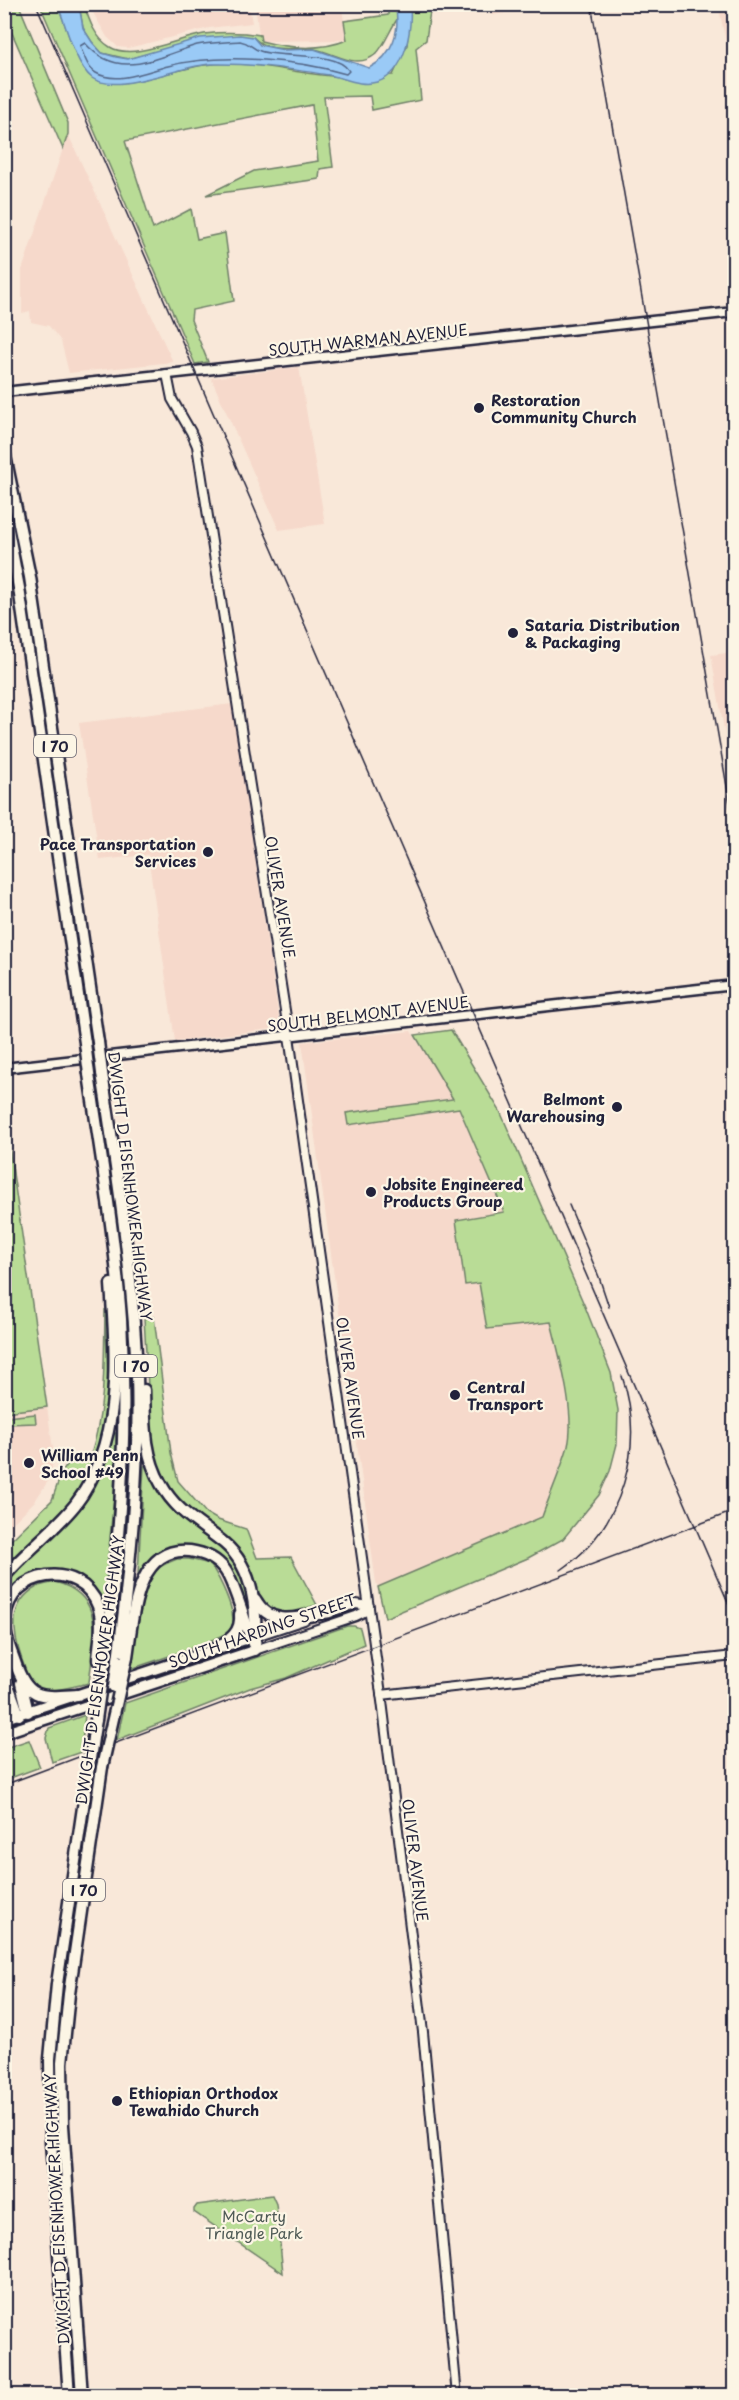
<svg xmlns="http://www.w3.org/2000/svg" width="739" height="2400" viewBox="0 0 739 2400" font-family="'Playpen Sans',sans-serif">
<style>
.built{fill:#f6d9cb}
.green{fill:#b9dc96;stroke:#6e7f68;stroke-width:1.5}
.water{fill:#9acaf6;stroke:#6a87ab;stroke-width:1.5}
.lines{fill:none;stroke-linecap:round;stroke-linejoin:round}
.shore{stroke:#526586;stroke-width:1.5}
.tertiary-casing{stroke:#22223b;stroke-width:12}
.secondary-casing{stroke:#22223b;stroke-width:13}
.primary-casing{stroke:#22223b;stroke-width:14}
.motorway-casing{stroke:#22223b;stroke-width:15}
.tertiary{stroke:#fcf5e5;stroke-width:8}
.secondary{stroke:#fcf5e5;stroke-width:8}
.primary{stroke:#fcf5e5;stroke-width:9}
.motorway{stroke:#fcf5e5;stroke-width:10}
.rail{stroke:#22223b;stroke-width:1.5}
.motorway-bridge-casing{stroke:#22223b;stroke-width:15;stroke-linecap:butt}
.motorway-bridge{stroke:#fcf5e5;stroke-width:10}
.poi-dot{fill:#22223b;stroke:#fcf5e5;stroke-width:2}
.labels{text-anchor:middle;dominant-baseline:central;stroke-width:4.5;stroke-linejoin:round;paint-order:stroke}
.shield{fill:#fcf5e5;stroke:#63616e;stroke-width:1.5}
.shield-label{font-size:14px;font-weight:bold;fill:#22223b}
.street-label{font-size:15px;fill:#22223b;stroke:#fcf5e5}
.poi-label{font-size:15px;font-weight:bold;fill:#22223b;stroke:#fcf5e5;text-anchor:start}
.park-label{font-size:15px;fill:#4f5a56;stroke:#fcf5e5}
</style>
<rect width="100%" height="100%" fill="#f9e8d9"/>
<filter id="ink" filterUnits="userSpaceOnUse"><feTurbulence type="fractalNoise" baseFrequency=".0167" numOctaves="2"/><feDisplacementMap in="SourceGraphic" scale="12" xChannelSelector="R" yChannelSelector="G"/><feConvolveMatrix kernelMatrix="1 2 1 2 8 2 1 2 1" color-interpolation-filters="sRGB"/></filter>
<g filter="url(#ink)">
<g class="built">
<path d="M92,5H249L252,23L209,28L128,48L118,47L107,37L92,11Z"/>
<path d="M255,5H365L342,8L347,40L260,41Z"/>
<path d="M491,5V4L550,5L493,15Z"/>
<path d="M718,5H734V41L726,42Z"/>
<path d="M68,134L173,362L69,373L61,341L49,326L31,322L30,311L22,313V270Z"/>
<path d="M299,367L325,524L279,530L211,378Z"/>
<path d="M734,652V786L711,655Z"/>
<path d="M232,704L280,1025L279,1028L175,1041L148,855L100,860L79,723Z"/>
<path d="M411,1031L454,1099L347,1113L348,1124L458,1107L504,1213L466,1285L479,1282L487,1329L551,1321L565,1380L570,1432L568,1446L542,1517L378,1587L376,1583L302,1042Z"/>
<path d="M47,1407L54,1456L50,1478L35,1501L5,1531L4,1412Z"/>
</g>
<g class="green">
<path d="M388,4L395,5L398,18C390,29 385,45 376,54C356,71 335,52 314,49C292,46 270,55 253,37L158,51L128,59L102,53L92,42L83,28L79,5H84C89,20 95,38 110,47C133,61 178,38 204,34C222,32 242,32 260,35L261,41C288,48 320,51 347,40L344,21L388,15Z"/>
<path d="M4,5H19L68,123V134L63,149L5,17Z"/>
<path d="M40,5H58C65,23 77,68 93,78C117,94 176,68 205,65C248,59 290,73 333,76C352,78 373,75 393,75L407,45L410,12L430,11L426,40L416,48L421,100L372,110L370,96L324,97L333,167L320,169L319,179L206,195L254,171L318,161L312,105L125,141L153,229L191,209L197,239L225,233L234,301L192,310L191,320L208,362L195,364Z"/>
<path d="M451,1030L500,1111L586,1309L611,1373L618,1410L617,1444L610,1471L599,1495L563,1539L528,1558L385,1618L378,1587L542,1517C550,1494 561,1470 568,1446C576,1413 559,1355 551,1322L487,1329L479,1283L465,1285L456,1220L504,1212L459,1108L348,1125L346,1113L453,1099L415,1035Z"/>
<path d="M4,1111L47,1407L5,1412H4Z"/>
<path d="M105,1309C107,1372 117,1442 75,1495C54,1522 27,1543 5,1568V1546L52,1500L61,1474L69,1462L90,1458C106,1409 104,1359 105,1309Z"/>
<path d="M154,1317L171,1453L178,1481L206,1513L218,1520L246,1529L257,1558L291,1557L317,1605L282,1615L268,1611L262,1603L248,1565L234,1546L176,1499L164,1481L155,1458L151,1438L144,1318Z"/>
<path d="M35,1414L36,1423L6,1424V1417Z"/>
<path d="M112,1433H116L114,1497L103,1609L79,1577L61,1571H45L30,1576L5,1603L6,1580L90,1490L108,1452Z"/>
<path d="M148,1465L161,1492L230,1553L247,1591L254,1622L249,1621L217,1556L154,1557L148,1561L140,1575L138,1574L144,1466Z"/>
<path d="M177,1559H189L210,1564C219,1577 239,1615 231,1629C224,1640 147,1663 131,1669C135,1646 141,1584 156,1570C162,1564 170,1562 177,1559Z"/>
<path d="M55,1582C108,1596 93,1642 89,1683C75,1686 53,1693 38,1688C28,1684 26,1670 22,1660C13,1634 7,1603 37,1587C43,1584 49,1584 55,1582Z"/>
<path d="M347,1626H354L360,1628L364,1644L286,1678L250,1688L117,1740L125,1703Z"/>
<path d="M4,1645L19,1696L16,1697L5,1661Z"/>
<path d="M85,1715L81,1752L52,1762L46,1738L49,1728Z"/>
<path d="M29,1740L40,1767L5,1780V1748Z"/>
<path d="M272,2195L276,2204L283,2273L194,2212V2209L197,2205Z"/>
</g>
<path class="water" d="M58,5H79L83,28L92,42L102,53L116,57L128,59L200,38L240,35L253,37L260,45L284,50L314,49L369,68C393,56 401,30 395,5H410C412,30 406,74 377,82C360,87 345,78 329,75C290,69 251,63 211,64C181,65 117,96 92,78C76,66 65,24 58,5Z"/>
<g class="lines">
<path class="shore" d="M240,41C251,43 251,48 260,51C282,59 337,50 349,71L346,74C296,59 219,53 168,66C148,71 117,85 96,73C87,68 84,55 80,46L85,43C119,82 156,57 197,45C211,42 226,42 240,41Z"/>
<defs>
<g id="tertiary">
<path d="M167,374L172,399L191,432L197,446L289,1036L382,1701L423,2032L457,2396"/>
<path d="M256,1636L304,1620"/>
<path d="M255,1650L356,1616L364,1612L369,1606L356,1604L327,1613"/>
<path d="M381,1695L734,1656"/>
</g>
<g id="secondary">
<path d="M4,392L734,312"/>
<path d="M4,1068L734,985"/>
</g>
<g id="primary">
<path d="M4,1719L256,1636"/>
<path d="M4,1733L255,1650"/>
</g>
<g id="motorway">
<path d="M4,451L30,577L98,1042"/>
<path d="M4,509L19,588L85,1043"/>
<path d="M102,1073C117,1173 133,1273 137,1375C140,1471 130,1565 118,1660"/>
<path d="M89,1074C101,1156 115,1237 121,1319C128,1435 120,1549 104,1664"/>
<path d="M144,1390C145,1422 144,1455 161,1484C176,1512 201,1524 224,1543C255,1569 257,1613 255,1650"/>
<path d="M4,1577C26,1551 54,1531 75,1505C123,1443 116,1358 111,1284"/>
<path d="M255,1599C272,1630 302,1616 330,1612"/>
<path d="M215,1649C230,1640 242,1632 240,1614"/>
<path d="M127,1657C133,1619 135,1545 190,1551C204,1553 217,1559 225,1570C235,1584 246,1626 253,1644"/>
<path d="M4,1674L19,1715"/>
<path d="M21,1683L28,1712"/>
<path d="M78,1695C42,1697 28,1701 15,1662C10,1648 3,1633 5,1618C10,1569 80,1559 98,1606C104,1622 99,1643 98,1660"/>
<path d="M4,1710L9,1693"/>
<path d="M93,1738L96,1720"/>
<path d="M69,2396L51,2142L50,2059L57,1984L87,1780"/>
<path d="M82,2396L63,2125L62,2063L69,1994L102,1767"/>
</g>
</defs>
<use href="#tertiary" class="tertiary-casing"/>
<use href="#secondary" class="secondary-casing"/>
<use href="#primary" class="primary-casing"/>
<use href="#motorway" class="motorway-casing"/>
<use href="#tertiary" class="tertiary"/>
<use href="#secondary" class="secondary"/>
<use href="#primary" class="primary"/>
<use href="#motorway" class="motorway"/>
<g class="rail">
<path d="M36,4L734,1616"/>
<path d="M591,4L734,827"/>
<path d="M569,1205L599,1277L609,1307"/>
<path d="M561,1570C623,1527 646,1446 622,1376"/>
<path d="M4,1785L734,1511"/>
</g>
<defs>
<g id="motorway-bridge">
<path d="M98,1042L102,1073"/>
<path d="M85,1043L89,1074"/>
<path d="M114,1687L118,1660"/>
<path d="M96,1720L104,1664"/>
<path d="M102,1767L127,1657"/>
<path d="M87,1780L93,1738"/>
</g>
</defs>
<use href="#motorway-bridge" class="motorway-bridge-casing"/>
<use href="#motorway-bridge" class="motorway-bridge"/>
</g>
</g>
<g class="poi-dot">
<circle cx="479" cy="408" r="6"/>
<circle cx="513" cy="633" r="6"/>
<circle cx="208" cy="852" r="6"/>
<circle cx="617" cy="1107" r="6"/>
<circle cx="371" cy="1192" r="6"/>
<circle cx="455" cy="1395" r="6"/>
<circle cx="29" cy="1463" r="6"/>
<circle cx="117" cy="2101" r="6"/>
</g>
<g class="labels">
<g class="shield">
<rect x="34" y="735" width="42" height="22" rx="4.5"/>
<rect x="115" y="1355" width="42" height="22" rx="4.5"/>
<rect x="63" y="1879" width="42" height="22" rx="4.5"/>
</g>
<g class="shield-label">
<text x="55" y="746">I 70</text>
<text x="136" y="1366">I 70</text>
<text x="84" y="1890">I 70</text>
</g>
<g class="street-label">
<text transform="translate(368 339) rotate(-6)">SOUTH WARMAN AVENUE</text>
<text transform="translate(281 897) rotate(81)">OLIVER AVENUE</text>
<text transform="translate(368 1013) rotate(-7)">SOUTH BELMONT AVENUE</text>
<text transform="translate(131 1186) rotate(83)">DWIGHT D EISENHOWER HIGHWAY</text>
<text transform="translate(351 1378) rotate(82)">OLIVER AVENUE</text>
<text transform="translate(262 1630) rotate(-19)">SOUTH HARDING STREET</text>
<text transform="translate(99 1670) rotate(-82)">DWIGHT D EISENHOWER HIGHWAY</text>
<text transform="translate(416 1860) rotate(83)">OLIVER AVENUE</text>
<text transform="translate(56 2209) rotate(-93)">DWIGHT D EISENHOWER HIGHWAY</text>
</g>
<g class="poi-label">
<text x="491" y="399">Restoration<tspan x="491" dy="17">Community Church</tspan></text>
<text x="525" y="624">Sataria Distribution<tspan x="525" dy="17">&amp; Packaging</tspan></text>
<text x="196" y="843" text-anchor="end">Pace Transportation<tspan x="196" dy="17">Services</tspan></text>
<text x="605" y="1098" text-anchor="end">Belmont<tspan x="605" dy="17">Warehousing</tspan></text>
<text x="383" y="1183">Jobsite Engineered<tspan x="383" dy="17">Products Group</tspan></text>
<text x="467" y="1386">Central<tspan x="467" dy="17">Transport</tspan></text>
<text x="41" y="1454">William Penn<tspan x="41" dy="17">School #49</tspan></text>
<text x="129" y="2092">Ethiopian Orthodox<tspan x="129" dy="17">Tewahido Church</tspan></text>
</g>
<g class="park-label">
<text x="254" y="2215">McCarty<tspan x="254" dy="17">Triangle Park</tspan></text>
</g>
</g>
<rect width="739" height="2400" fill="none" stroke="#fcf5e5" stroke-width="24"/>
<rect x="12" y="12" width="715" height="2376" fill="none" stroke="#22223b" stroke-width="2" filter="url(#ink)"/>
</svg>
